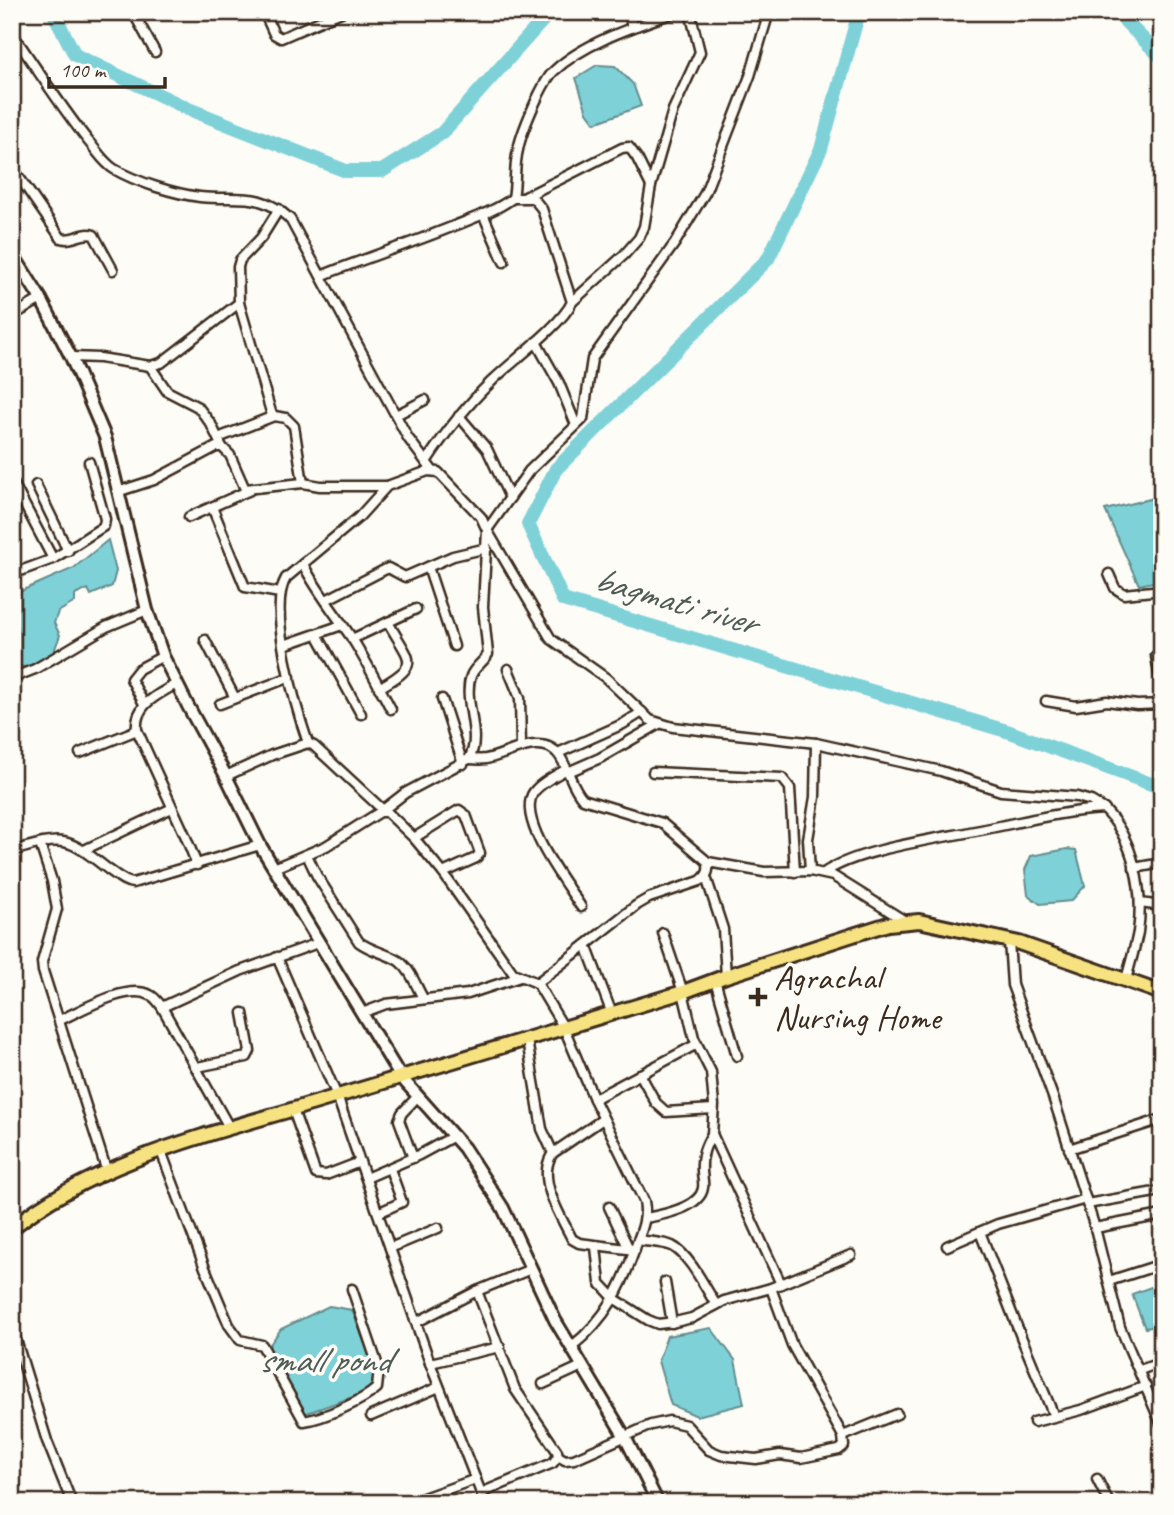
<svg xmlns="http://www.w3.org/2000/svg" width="1174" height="1515" viewBox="0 0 1174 1515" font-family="Caveat,sans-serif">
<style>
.water{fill:#7fd1d8;stroke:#648e8e;stroke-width:2}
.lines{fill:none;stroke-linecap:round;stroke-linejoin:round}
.river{stroke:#7fd1d8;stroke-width:14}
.minor-casing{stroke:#3b2a1e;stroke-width:13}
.tertiary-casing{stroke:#3b2a1e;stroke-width:16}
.primary-casing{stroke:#3b2a1e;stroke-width:18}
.minor{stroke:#fdfcf7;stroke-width:8}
.tertiary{stroke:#fdfcf7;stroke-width:10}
.primary{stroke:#f7e281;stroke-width:12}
.poi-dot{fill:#3b2a1e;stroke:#fdfcf7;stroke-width:2.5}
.labels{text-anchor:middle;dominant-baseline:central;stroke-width:7;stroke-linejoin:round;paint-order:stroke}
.poi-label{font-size:35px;fill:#3b2a1e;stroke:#fdfcf7;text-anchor:start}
.water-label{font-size:37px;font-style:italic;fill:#4f5c56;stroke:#fdfcf7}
</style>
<rect width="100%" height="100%" fill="#fdfcf7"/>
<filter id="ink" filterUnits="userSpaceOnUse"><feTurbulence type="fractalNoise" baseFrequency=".0143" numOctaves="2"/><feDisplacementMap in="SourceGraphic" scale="14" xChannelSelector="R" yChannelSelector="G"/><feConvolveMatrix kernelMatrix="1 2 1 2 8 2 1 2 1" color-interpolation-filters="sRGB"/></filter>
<g filter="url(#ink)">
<g class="water">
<path d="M597,65L615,66L633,84L641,106L595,123L587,112L576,78Z"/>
<path d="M1162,496V580L1139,585L1105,510Z"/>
<path d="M108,540L116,571L112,586L91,595L88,589L75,595V602L58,612L54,623L60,635L53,654L27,668L12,663V595L74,568Z"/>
<path d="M1067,849L1076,850L1085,886L1071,901L1040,904L1028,895L1025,870L1031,856Z"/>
<path d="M1162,1283V1325L1145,1328L1132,1294Z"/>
<path d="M329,1306L352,1310L375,1371L373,1385L364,1393L304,1414L268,1347L281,1329Z"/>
<path d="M711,1328L735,1360L744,1404L697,1416L671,1405L658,1361L667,1336Z"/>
</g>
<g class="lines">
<g class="river">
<path d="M53,12L75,55L191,110L346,171H382L442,133L550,12"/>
<path d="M859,12L821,149L768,259L556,469L528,524L563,600L1010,732L1162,788"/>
<path d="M1116,12L1162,58"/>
</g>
<defs>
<g id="minor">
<path d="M133,12L155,52"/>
<path d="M264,12L274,34L281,38L341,12"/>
<path d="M769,12L750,76L705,193L675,243L592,359L583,419L529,471L487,530L551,639L606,678L650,720L673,727L816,743L941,771L1001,791L1077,797L1091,801L1104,809"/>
<path d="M631,28V17L635,12"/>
<path d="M12,33C37,69 61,107 89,142C97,151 104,163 114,169C136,182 175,194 200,197C238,201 259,190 290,219L408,438L432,470"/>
<path d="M12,167L61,238C73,242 82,231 94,235L113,270"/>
<path d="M525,197L622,148L629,147L637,158L651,186"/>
<path d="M279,209L261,238L240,260L238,267L239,303L271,412L274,416L286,418L294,426L303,483"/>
<path d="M483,214L504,262"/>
<path d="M321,276C365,258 410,244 454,226C474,218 495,211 513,198C516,182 514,165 518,150C521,133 542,82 554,71C585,42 636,26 676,12"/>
<path d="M572,302L624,255L639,238L644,227L651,186L673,110L700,52L690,12"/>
<path d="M12,316L41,299"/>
<path d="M536,342L559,383L576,425"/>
<path d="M71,357L100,358L150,366L161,363L239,303"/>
<path d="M150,366L167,391L198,407L211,424L222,447"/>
<path d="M396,415L425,400"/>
<path d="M459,416L487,449L510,498"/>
<path d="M218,438L274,416"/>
<path d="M426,462C445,433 466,406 491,382C511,362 561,326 572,302L542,209L533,198H513"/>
<path d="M12,481L53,559"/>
<path d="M36,485L68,551"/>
<path d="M120,491L154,480L216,447H222L230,455L245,489L303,483L320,486H387"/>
<path d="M212,507L245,587L280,593"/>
<path d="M189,517L250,490"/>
<path d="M12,564L17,574"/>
<path d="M303,564C316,590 335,613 351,637C366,660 378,685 391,709"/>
<path d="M428,567L454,646"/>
<path d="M12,574L53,559L104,526L105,519L89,462"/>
<path d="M1109,574L1115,588L1124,594L1162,590"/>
<path d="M326,600L388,568L405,577L453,556L487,548"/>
<path d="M317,634L361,714"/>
<path d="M352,639L416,609"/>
<path d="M205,640L235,698"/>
<path d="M284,645L342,625"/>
<path d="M1156,656L1162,690"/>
<path d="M508,669L520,698L521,748"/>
<path d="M12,678L35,669L106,627L147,610"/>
<path d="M176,684C158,695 134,704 137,730L185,835L197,865"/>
<path d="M379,688C423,663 410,662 388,622"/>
<path d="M442,699L463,764"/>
<path d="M1046,701L1076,706L1107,701L1137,705L1162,704"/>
<path d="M144,704L131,679L139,669L163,656"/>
<path d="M220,704L290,677"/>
<path d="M80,753L137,730"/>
<path d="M558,753L623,724L642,712"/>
<path d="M469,759C475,759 480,760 486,759C507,755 542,732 559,755C569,769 571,786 583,799L662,823L708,862L764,872L810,871L833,876L905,921"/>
<path d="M567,769C557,775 537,784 532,795C519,824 566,883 581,907"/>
<path d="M568,772L600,758L659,724"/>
<path d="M653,772L782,778L790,788L795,872"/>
<path d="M226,776L272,755L308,743L314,746L383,810L405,793L469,759C483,735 462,701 471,676C474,667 484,662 488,654L483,607L487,530L481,517L438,472L428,471L387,486L359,517L286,578C267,609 296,708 308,743"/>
<path d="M414,838L459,810L466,815L480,853L476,858L443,873"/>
<path d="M40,844L52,881L57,909L42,962L43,971L107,1172"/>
<path d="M84,850L172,808"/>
<path d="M12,851C65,836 66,836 109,870C117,875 123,882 133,883L260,845"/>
<path d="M307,855L317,876L359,942C371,951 386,953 399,961C411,970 416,986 423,998"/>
<path d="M274,868L326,846L380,812H387L414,838L443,873L513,973L537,983L564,1028L594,1099L644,1201C647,1217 643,1227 637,1243C623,1285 607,1319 571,1347"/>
<path d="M1134,868L1162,863"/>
<path d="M810,871L808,839L815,797L816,743"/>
<path d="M824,873C855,850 936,839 975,831C1018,823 1061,811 1104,809C1134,839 1144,891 1138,932C1135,948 1130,964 1126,980"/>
<path d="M706,877L723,929L726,976"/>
<path d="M1140,903L1162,906"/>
<path d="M663,933L683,992L694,1038L711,1072L714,1105L712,1134L781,1284"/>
<path d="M1009,941L1012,985L1053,1097L1095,1228L1120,1327L1162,1426"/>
<path d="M586,945L612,1014"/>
<path d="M277,957L337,1096L430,1363L485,1503"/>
<path d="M715,980L737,1056"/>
<path d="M537,983L637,905L649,898L700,881C708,875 709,871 708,862"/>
<path d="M162,1007L240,971L318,943"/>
<path d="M362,1013L386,1004L468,994L520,977"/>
<path d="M60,1020C82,1010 128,983 150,995C155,997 159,1003 162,1007L230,1129"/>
<path d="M527,1040L542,1129L553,1153"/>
<path d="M197,1067L247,1057L250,1051L243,1013"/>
<path d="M640,1074L656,1103L666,1112L713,1109"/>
<path d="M594,1099L697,1044"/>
<path d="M293,1110L316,1174L326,1175L360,1162"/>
<path d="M603,1119L553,1153C535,1178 561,1216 572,1239L579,1243L635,1250"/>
<path d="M1069,1149L1162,1119"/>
<path d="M161,1151L205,1268L229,1325L240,1340L262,1345L304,1421C324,1418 363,1401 377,1388L379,1369L352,1289"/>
<path d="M413,1158L399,1120L402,1113L418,1096"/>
<path d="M366,1178L419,1155L454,1136"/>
<path d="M1087,1204L1155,1192"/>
<path d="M609,1207L629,1249"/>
<path d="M378,1213L402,1202L390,1169"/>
<path d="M646,1218C662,1215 700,1208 703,1188C704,1183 702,1176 702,1171C701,1156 705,1146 712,1134"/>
<path d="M1095,1228L1162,1215"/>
<path d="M980,1232L1022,1339L1054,1416"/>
<path d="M638,1240C649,1242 662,1242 672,1246C689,1254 706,1289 716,1305"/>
<path d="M947,1246L998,1224L1086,1199"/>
<path d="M596,1247L600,1283L615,1299L648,1320L658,1324L675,1322L692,1318L724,1301L771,1288L851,1255"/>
<path d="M390,1248L438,1228"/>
<path d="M1109,1281L1162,1264"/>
<path d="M665,1282L672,1323"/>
<path d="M477,1291L515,1389L557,1451L558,1456L553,1463L481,1493"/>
<path d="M417,1322L477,1291L531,1269"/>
<path d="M12,1327L47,1441L72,1503"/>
<path d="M430,1363L500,1347"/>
<path d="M1140,1370L1162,1362"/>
<path d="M543,1384L582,1366"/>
<path d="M371,1416L439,1387"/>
<path d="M1034,1422L1081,1410L1146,1386"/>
<path d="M843,1436L897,1414"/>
<path d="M558,1456L565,1460L574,1459L651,1425L669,1421L686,1425L709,1450L721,1455L756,1459L780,1455L801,1458L839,1450L844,1446L843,1436L792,1345L771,1288"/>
<path d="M1097,1479L1109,1503"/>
<path d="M423,1498L476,1479"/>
</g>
<path id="tertiary" d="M12,253L41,299L71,357L105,437L147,610L163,656L188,706L226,776L260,845L400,1076L464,1148L503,1208L555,1320L625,1437L658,1503"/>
<path id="primary" d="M12,1228C94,1161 211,1134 311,1104C435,1067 559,1030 683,992L726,976L856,934L888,924L919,921L1019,943L1162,993"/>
</defs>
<use href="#minor" class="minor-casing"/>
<use href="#tertiary" class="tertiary-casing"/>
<use href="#primary" class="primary-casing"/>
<use href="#minor" class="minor"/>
<use href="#tertiary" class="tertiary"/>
<use href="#primary" class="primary"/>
</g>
</g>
<path class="poi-dot" d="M754.5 986.5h7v7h7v7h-7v7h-7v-7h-7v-7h7z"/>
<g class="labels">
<g class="poi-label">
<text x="774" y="977">Agrachal<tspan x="774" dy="40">Nursing Home</tspan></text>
</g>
<g class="water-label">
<text transform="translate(675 600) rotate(16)">bagmati river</text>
<text x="324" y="1359">small pond</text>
</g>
</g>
<rect width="1174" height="1515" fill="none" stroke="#fdfcf7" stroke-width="42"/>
<rect x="21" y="21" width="1132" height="1473" fill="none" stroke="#3b2a1e" stroke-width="2.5" filter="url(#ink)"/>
<path d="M49 77v10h116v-10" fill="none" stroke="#3b2a1e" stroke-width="3.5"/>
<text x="60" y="77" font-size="21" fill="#3b2a1e" stroke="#fdfcf7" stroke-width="5" paint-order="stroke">100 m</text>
</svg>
